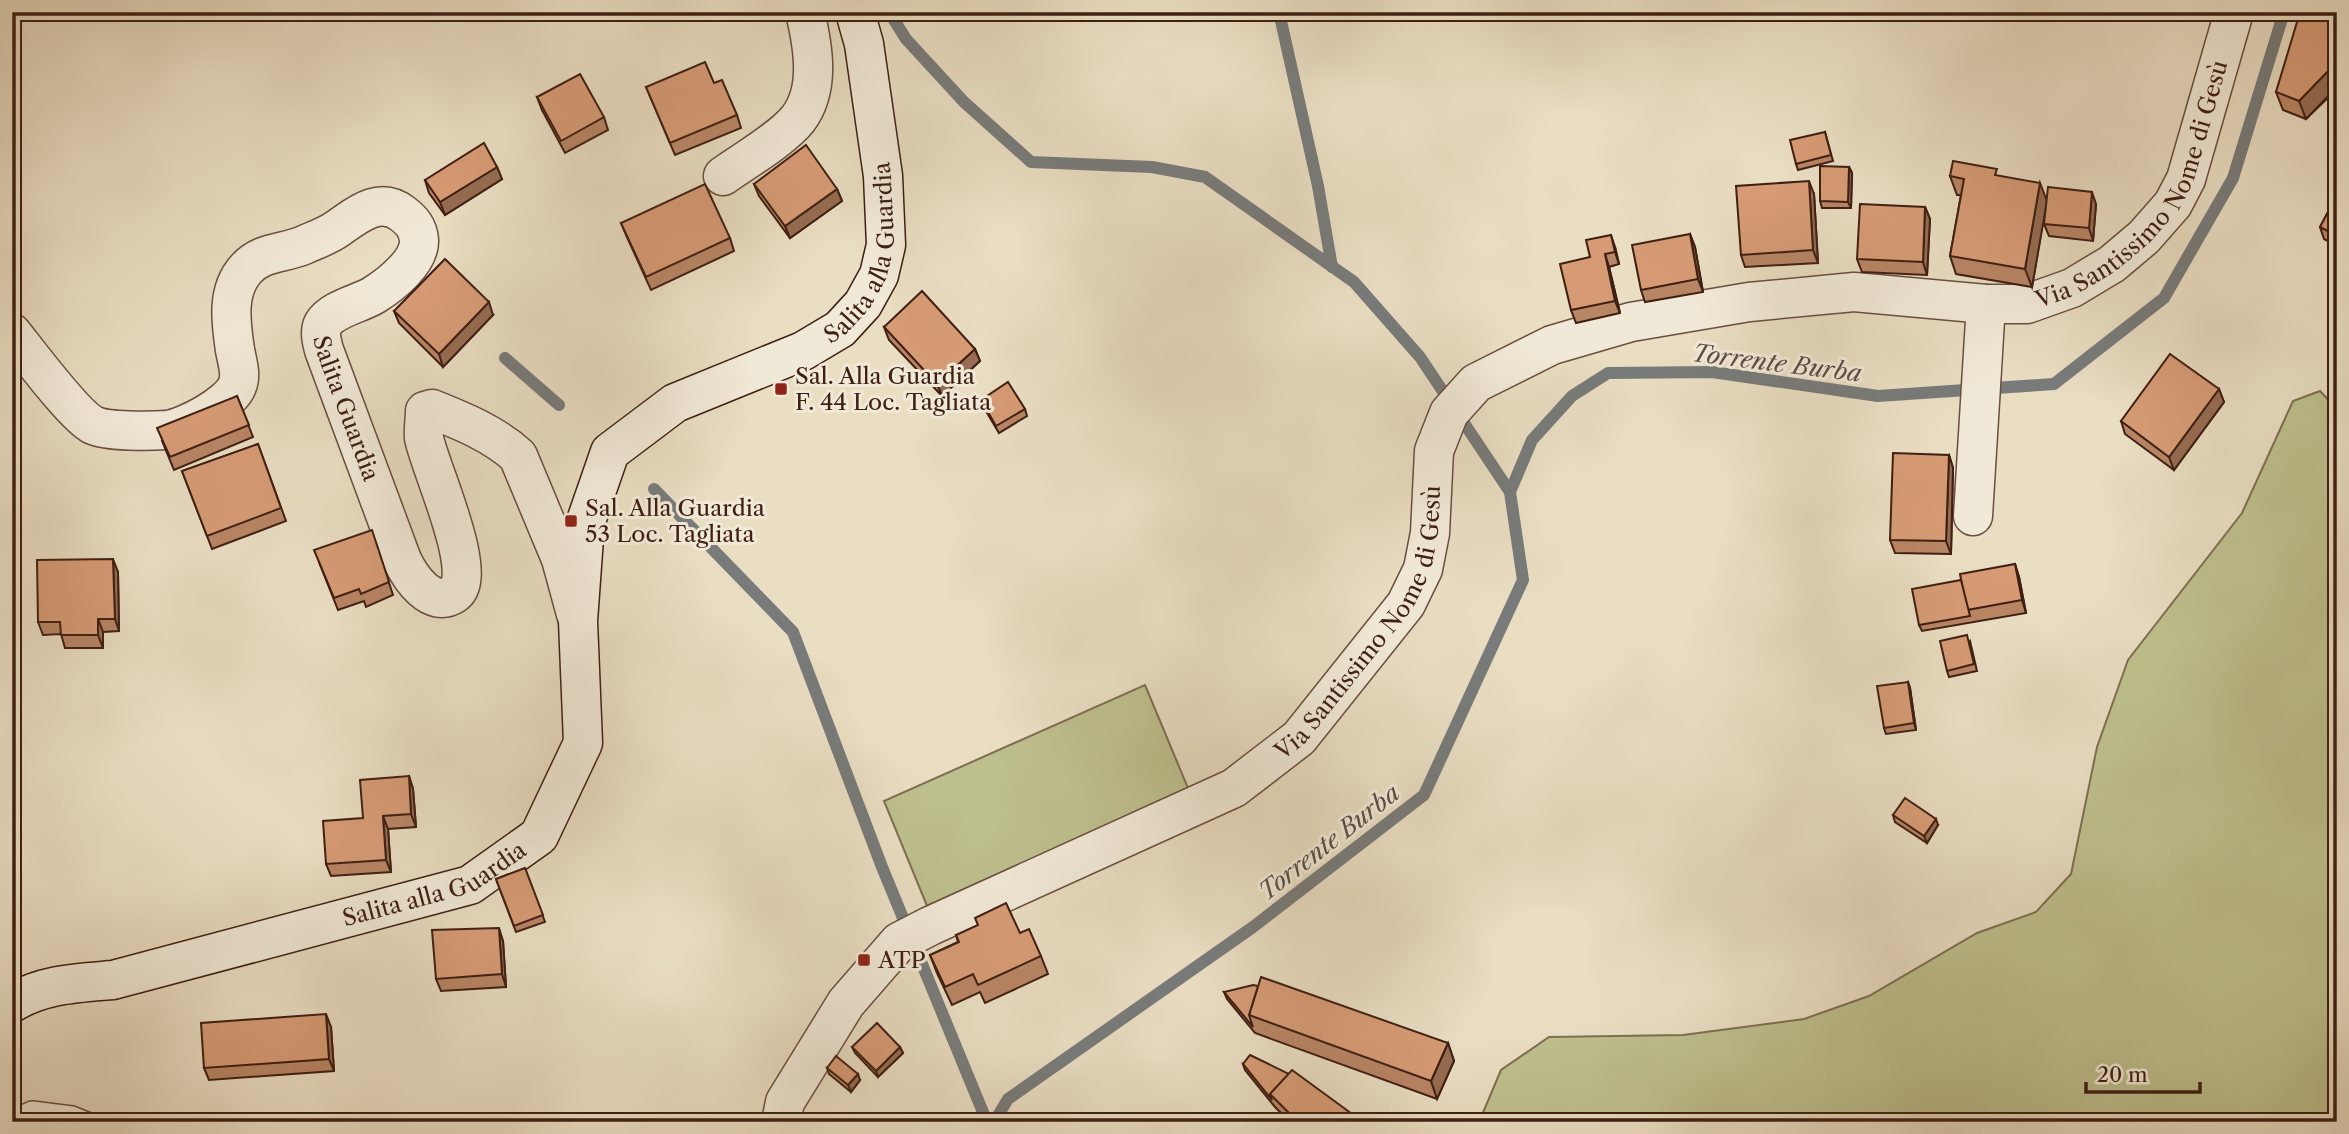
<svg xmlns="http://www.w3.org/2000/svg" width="2349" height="1134" viewBox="0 0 2349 1134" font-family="'Libre Caslon Text',serif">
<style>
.green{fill:#bebf8e;stroke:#7e6f50;stroke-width:2}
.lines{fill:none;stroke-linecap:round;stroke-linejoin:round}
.stream{stroke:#787b7a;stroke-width:12}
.service-casing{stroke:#6a4e3f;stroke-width:22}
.minor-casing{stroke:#6a4e3f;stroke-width:41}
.secondary-casing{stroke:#3f1f13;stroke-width:41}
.service{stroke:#f1e9d7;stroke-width:19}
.minor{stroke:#f1e9d7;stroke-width:38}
.secondary{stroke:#f1e9d7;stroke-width:38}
.wall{fill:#b88565;stroke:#3f1f13;stroke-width:2}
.shaded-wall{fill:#966c52;stroke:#3f1f13;stroke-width:2}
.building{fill:#d69b75;stroke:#3f1f13;stroke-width:2}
.poi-dot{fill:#8f2418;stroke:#f1e9d7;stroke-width:2.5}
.labels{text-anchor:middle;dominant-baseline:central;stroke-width:6;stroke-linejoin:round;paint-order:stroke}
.street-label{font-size:23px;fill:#3f1f13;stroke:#f1e9d7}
.poi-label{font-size:23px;fill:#3f1f13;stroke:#f1e9d7;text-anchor:start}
.water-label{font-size:24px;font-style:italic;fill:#5c4d47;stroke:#f1e9d7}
</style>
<rect width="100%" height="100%" fill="#e9ddc2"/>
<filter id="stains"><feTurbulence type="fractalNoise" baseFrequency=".00286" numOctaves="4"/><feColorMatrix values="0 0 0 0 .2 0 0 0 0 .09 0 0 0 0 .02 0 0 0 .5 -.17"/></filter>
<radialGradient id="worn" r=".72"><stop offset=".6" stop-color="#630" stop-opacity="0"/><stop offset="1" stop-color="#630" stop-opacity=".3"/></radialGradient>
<g class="green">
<path d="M2320,391L2337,409V1122H1479L1501,1070L1549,1037L1683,1035L1804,1019L1869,996L1977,933L2036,912L2071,874L2097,747L2128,660L2242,513L2293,401Z"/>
<path d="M1145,685L1188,788L927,906L884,801Z"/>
</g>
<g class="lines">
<g class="stream">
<path d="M889,12L906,39L964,102L1031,162L1152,167L1205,177L1354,282L1420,357L1510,492"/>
<path d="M1279,12L1318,186L1332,267"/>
<path d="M505,358L559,405"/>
<path d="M654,489L793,632L882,867L987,1122"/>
<path d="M994,1122L1008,1099L1253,927L1424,795L1523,580L1510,492L1532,440L1572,396L1608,373L1712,372L1878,396L2054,384L2164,298L2233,178L2284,12"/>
</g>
<defs>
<path id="service" d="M12,1120L32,1111L72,1116L87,1122"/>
<g id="minor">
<path d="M723,176C744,161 782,139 798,119C821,89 813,46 805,12"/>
<path id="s1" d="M12,333C28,353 74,415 93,425C107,432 151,431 167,430C185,428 230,404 237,386C242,375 237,361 235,350C231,323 226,291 246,269C262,251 283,254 304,245C315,240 327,236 337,229C356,216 379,195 403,214C412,221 418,228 419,240C420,262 390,285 374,295C359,304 332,309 323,324C319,332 322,342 324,350L402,560C410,577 431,609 454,594C481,576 429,466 424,438C423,430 425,420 425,411L432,409C462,421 494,434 518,456L561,559L576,614"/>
<path d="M1973,516L1986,304"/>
<path id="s2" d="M781,1122L785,1102L846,1003L899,942L930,926L1234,788L1299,738L1406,604L1423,569L1430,533L1434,451L1449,413L1476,383L1552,345L1631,322L1749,302L1854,292L1986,304H2027L2072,288L2112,264L2144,237L2173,204L2186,179L2234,12"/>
</g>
<g id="secondary">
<path id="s3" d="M12,1003C43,984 78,983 113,980L470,885L539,836L583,743L578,621L585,524L610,452L675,403L803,351L840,329L863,304L879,275L886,245L883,176L864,44L855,12"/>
</g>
</defs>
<use href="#service" class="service-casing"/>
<use href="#minor" class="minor-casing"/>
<use href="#secondary" class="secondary-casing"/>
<use href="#service" class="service"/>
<use href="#minor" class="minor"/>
<use href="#secondary" class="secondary"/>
</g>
<g class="wall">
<path d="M2337,12V89L2306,119L2283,110L2276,92Z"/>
<path d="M714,83L737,115L741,128L675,155L646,87Z"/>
<path d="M537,97L604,117L608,130L565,153L542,110Z"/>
<path d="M1825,132L1833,161L1798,170L1796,164Z"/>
<path d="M497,167L502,179L445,215L429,193L425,180Z"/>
<path d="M1849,167L1852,173L1851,208H1822L1820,201Z"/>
<path d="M1950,176H1999L2046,200L2096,204L2093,241L2049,236L2044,224L2045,210L2032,287L1956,274L1950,256L1961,195H1957Z"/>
<path d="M754,184L837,189L842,201L790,238L759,196Z"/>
<path d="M1814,194L1818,263L1745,267L1741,255Z"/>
<path d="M2337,195V246L2324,239L2320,227Z"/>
<path d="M1925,207L1930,219L1927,275L1862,272L1857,259Z"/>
<path d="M621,223L730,238L734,251L651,290L626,235Z"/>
<path d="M1690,234L1695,247L1703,292L1645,302L1641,290Z"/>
<path d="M1615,247L1619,264L1609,267L1620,313L1576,323L1571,310L1590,257Z"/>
<path d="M394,311L493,315L443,367L399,323Z"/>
<path d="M884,327L975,349L980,361L942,396L889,340Z"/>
<path d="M2219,389L2224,402L2174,470L2125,434L2121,421Z"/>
<path d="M237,396L253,437L174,470L162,441Z"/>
<path d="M981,400L1025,409L1027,416L999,433L983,406Z"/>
<path d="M258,444L286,521L212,549L182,471Z"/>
<path d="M1949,455L1953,468L1951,554L1895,553L1890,540Z"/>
<path d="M376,543L393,595L366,607L364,601L338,610L319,562Z"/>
<path d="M2015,564L2019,577L2026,613L1922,631L1919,625L1961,580Z"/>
<path d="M118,572L119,631L103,632V648H65L61,634L43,635L38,622Z"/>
<path d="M1970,641L1977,671L1949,677L1947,671Z"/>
<path d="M1908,682L1910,688L1916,730L1886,734L1884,728Z"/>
<path d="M409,776L413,789L416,827L388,829L391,872L331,876L326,864L363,818Z"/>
<path d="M1893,815L1938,825L1927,843L1895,822Z"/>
<path d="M525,868L545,922L516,932L496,879Z"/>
<path d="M1020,933L1041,956L1048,974L985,1003L980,992L952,1005L937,973L930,955L958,942L956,935Z"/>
<path d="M503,941L506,987L441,991L436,979Z"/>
<path d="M1224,992L1448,1043L1454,1061L1437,1099L1255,1033L1227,999Z"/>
<path d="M331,1027L334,1071L209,1080L204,1068Z"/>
<path d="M852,1047H900L903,1053L878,1077L855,1053Z"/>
<path d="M1243,1064L1363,1122H1290L1275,1107L1245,1070Z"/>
<path d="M827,1068L860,1080L851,1092L829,1074Z"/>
</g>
<g class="shaded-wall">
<path d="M2329,70L2336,88L2306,119L2299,101Z"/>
<path d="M497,167L502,179L445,215L440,202Z"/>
<path d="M1849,167L1852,173L1851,208L1848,202Z"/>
<path d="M1809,181L1814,194L1818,263L1813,250Z"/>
<path d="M2040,183L2047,201L2032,287L2025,269Z"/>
<path d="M837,189L842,201L790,238L785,226Z"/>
<path d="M2092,192L2096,204L2093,241L2089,228Z"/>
<path d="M1925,207L1930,219L1927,275L1923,262Z"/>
<path d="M1690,234L1695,247L1703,292L1698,279Z"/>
<path d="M1611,235L1615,247L1619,264L1615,252Z"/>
<path d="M1605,254L1609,267L1620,313L1615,301Z"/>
<path d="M489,302L493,315L443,367L439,354Z"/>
<path d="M975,349L980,361L942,396L937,384Z"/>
<path d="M2219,389L2224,402L2174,470L2169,457Z"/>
<path d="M1949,455L1953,468L1951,554L1946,541Z"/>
<path d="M113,559L118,572L119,631L115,619Z"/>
<path d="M2015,564L2019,577L2026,613L2022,600Z"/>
<path d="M98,619L103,632V648L98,635Z"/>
<path d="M1908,682L1910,688L1916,730L1914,723Z"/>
<path d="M409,776L413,789L416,827L411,814Z"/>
<path d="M383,816L388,829L391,872L386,860Z"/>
<path d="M1936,819L1938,825L1927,843L1924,836Z"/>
<path d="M499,928L503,941L506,987L502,974Z"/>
<path d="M326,1014L331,1027L334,1071L329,1059Z"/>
<path d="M1448,1043L1454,1061L1437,1099L1431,1081Z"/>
<path d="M900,1047L903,1053L878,1077L876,1071Z"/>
<path d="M858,1074L860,1080L851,1092L848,1085Z"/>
</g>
<g class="building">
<path d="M2300,12H2337V75L2329,70L2299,101L2276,92Z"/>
<path d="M705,62L714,83L722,80L737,115L670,143L646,87Z"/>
<path d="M580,74L604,117L561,141L537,97Z"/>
<path d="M1825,132L1831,155L1796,164L1790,140Z"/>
<path d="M484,143L497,167L440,202L425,180Z"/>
<path d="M806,145L837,189L785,226L754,184Z"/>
<path d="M1953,161L1997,169L1995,175L2040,183L2025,269L1950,256L1964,179L1950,176Z"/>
<path d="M1820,166L1849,167L1848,202L1820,201Z"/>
<path d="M1809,181L1813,250L1741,255L1736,186Z"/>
<path d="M705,184L730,238L646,277L621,223Z"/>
<path d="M2048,187L2092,192L2089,228L2044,224Z"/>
<path d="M2337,195V236L2320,227Z"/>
<path d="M1860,204L1925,207L1923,262L1857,259Z"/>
<path d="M1690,234L1698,279L1641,290L1632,245Z"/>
<path d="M1611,235L1615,252L1605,254L1615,301L1571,310L1560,264L1590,257L1586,240Z"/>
<path d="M445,259L489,302L439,354L394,311Z"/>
<path d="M922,291L975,349L937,384L884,327Z"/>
<path d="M2170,354L2219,389L2169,457L2121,421Z"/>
<path d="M1008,382L1025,409L996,426L981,400Z"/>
<path d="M237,396L249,425L170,457L157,428Z"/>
<path d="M258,444L281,508L207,536L182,471Z"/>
<path d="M1893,453L1949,455L1946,541L1890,540Z"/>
<path d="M372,530L389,582L361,594L359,589L334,598L314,550Z"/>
<path d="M113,559L115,619H98V635H61L60,622H38L37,560Z"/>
<path d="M2015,564L2022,600L1967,610L1960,574Z"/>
<path d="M1961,580L1970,616L1919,625L1912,589Z"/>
<path d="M1967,635L1974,664L1947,671L1940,641Z"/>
<path d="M1908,682L1914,723L1884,728L1877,686Z"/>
<path d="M409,776L411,814L383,816L386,860L326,864L323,821L363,818L360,780Z"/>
<path d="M1905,798L1936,819L1924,836L1893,815Z"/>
<path d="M525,868L543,915L514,926L496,879Z"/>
<path d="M1006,903L1020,933L1029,929L1041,956L978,985L973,974L945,987L930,955L959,942L956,935L978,925L975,918Z"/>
<path d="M499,928L502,974L436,979L432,930Z"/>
<path d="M1261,977L1448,1043L1431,1081L1249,1015Z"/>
<path d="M1253,985L1258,986L1249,1015L1253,1027L1224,992Z"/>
<path d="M326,1014L329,1059L204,1068L201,1023Z"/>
<path d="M877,1023L900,1047L876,1071L852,1047Z"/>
<path d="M1250,1055L1289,1074L1270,1094L1272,1100L1243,1064Z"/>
<path d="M836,1056L858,1074L848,1085L827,1068Z"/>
<path d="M1292,1070L1363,1122H1298L1270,1094Z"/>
</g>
<g class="poi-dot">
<rect x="774" y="382" width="14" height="14" rx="3.5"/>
<rect x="564" y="514" width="14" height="14" rx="3.5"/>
<rect x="857" y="953" width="14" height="14" rx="3.5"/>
</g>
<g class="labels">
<g class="street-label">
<text stroke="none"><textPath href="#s2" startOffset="1815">Via Santissimo Nome di Gesù</textPath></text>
<text stroke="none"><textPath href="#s3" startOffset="1302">Salita alla Guardia</textPath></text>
<text stroke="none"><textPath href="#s1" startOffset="831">Salita Guardia</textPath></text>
<text stroke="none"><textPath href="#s2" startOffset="802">Via Santissimo Nome di Gesù</textPath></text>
<text stroke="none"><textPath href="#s3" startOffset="441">Salita alla Guardia</textPath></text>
</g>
<g class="poi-label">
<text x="795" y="376">Sal. Alla Guardia<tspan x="795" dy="26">F. 44 Loc. Tagliata</tspan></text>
<text x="585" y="508">Sal. Alla Guardia<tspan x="585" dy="26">53 Loc. Tagliata</tspan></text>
<text x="878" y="960">ATP</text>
</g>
<g class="water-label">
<text transform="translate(1777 363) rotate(7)">Torrente Burba</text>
<text transform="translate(1329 842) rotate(-38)">Torrente Burba</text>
</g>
</g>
<rect width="2349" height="1134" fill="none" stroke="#e9ddc2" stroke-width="42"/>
<rect x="14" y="14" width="2321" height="1106" fill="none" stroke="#3f1f13" stroke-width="3.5"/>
<rect x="21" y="21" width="2307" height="1092" fill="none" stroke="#3f1f13" stroke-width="2"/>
<path d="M2086 1082v10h114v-10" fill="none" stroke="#3f1f13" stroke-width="3.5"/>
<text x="2097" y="1082" font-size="21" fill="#3f1f13" stroke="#f1e9d7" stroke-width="5" paint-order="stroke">20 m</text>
<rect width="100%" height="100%" filter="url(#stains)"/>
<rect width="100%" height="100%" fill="url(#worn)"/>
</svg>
